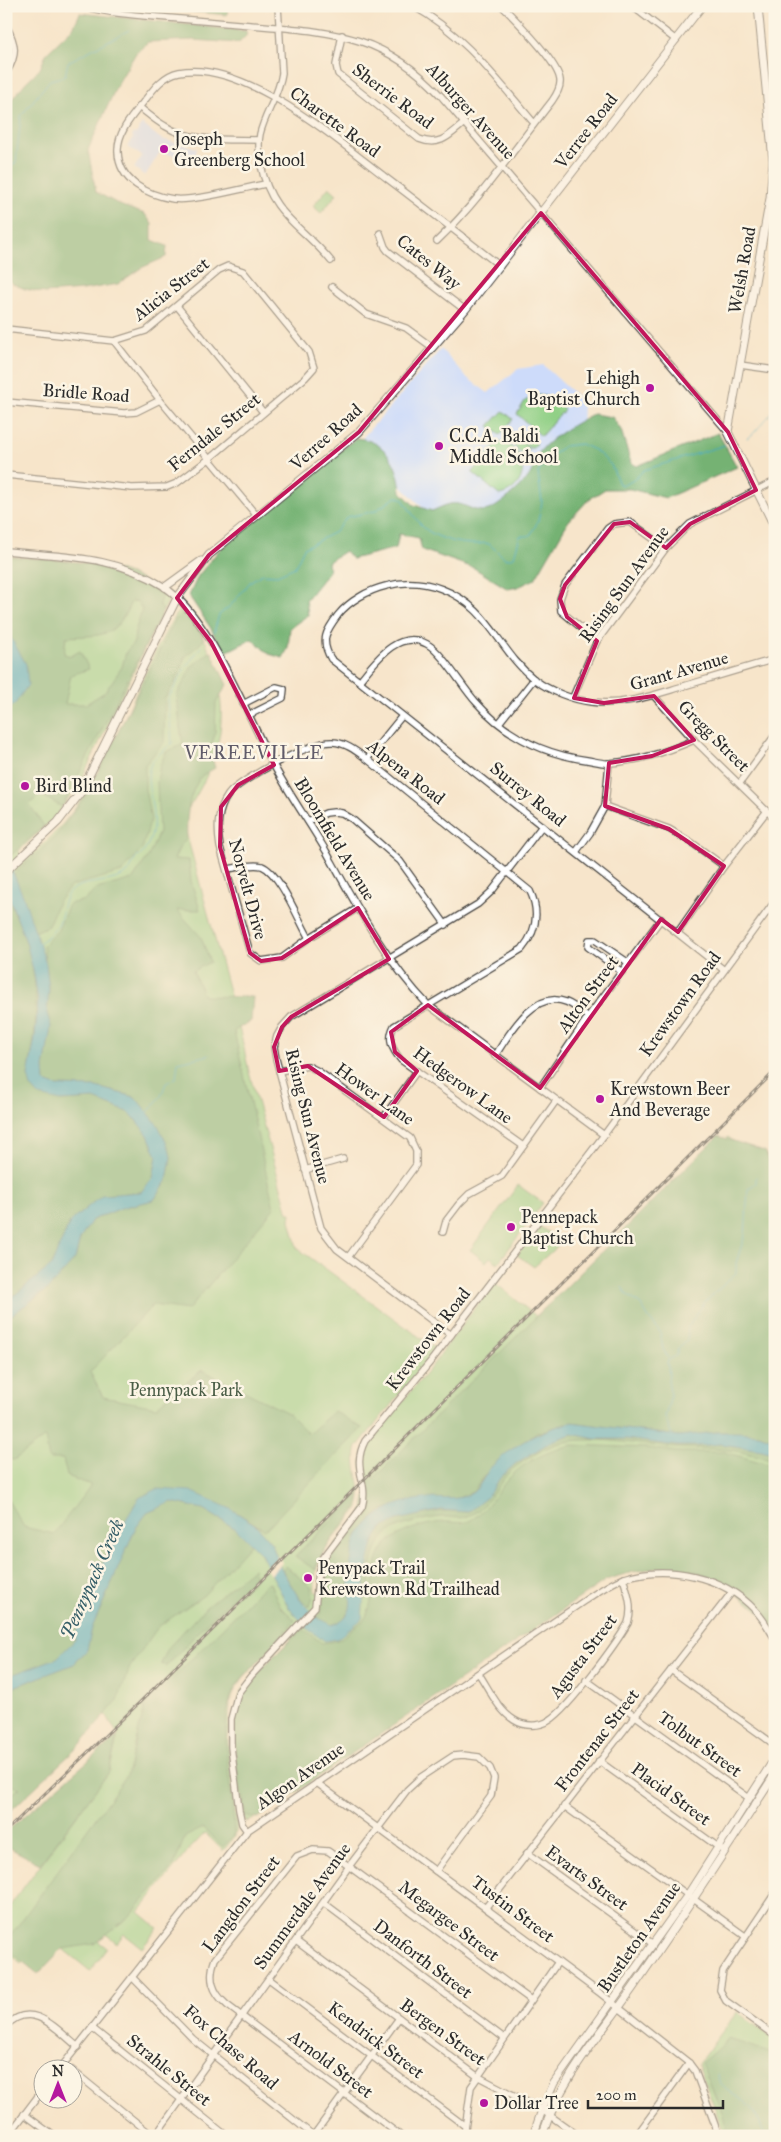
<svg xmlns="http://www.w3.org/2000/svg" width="781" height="2142" viewBox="0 0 781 2142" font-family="'IM FELL Great Primer',serif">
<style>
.built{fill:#cddbfa}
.green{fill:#91d086;stroke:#5e7e58}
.forest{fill:#74b273;stroke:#506e4f;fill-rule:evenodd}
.water{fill:#41a9c1;stroke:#366a76}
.pier{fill:#f7e5cb}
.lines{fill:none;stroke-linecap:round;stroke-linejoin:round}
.stream{stroke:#41a9c1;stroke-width:1}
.minor-casing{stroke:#4a4743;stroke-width:8}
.major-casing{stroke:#4a4743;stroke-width:9}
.minor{stroke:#fff;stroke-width:5.5}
.major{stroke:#fff;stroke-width:7}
.rail-casing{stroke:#2b2b2b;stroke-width:3}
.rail{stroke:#fcf5e5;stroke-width:1;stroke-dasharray:4;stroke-linecap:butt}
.marked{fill:none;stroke:#c2185b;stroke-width:4;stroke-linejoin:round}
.poi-dot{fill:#b5179e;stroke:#fcf5e5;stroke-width:2}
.labels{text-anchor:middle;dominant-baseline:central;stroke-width:5;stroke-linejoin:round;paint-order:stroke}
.street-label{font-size:18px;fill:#2b2b2b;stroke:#fcf5e5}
.poi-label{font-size:18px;fill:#2b2b2b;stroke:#fcf5e5;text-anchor:start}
.park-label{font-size:18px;fill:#4a5d46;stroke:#fcf5e5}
.neighbourhood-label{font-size:19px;letter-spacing:1px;fill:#605b69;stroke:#fcf5e5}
.water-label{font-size:19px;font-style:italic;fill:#345d67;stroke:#fcf5e5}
</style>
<rect width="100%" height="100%" fill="#fcf5e5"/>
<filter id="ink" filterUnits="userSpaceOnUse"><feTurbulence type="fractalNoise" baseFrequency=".02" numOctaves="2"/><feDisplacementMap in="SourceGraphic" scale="10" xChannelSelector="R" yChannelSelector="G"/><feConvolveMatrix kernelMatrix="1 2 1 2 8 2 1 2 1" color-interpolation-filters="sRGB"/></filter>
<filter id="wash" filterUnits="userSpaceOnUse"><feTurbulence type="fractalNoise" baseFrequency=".0096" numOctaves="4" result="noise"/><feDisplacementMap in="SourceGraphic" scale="20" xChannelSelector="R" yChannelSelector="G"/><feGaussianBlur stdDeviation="1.12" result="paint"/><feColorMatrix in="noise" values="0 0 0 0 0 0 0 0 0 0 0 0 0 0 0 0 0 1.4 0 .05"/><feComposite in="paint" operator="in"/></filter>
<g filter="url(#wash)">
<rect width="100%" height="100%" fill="#f7e5cb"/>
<g class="built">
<path d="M142,124L161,139L197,148L194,161L160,152L145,176L134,168L142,156L128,147L133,138L132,136L134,133L136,134Z"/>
<path d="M441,349L466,377L488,393L518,369L543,365L583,402L582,433L489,535L427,511L357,444Z"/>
</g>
<g class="green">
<path d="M329,187L337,194L321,213L313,206Z"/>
<path d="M538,395L554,398L564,410L541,436L517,414L525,401Z"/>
<path d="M503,411L513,419L500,435L489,426Z"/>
<path d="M521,431L536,442V445L533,448H530L518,437Z"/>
<path d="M517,438L529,449L524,455L512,444Z"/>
<path d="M498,442C530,446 531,489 499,495L472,472Z"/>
<path d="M6,556C55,561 109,559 152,585C158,588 166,592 169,599L81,780L57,815L19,851L23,861C104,802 126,698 175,615L179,612C190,613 196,625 201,633C208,644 210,655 214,668C232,726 215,769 183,817V821L242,1039L249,1072L288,1213H291L290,1220L297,1248L436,1349L357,1447C350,1469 368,1491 356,1511C335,1538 312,1555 315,1592L320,1593L322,1570L326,1560L362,1513L366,1504L367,1490L361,1464L365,1446L428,1371L494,1282L536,1316L728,1137L750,1153L775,1183V1630C765,1615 754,1605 739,1595C695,1563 650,1561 601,1582L252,1820L246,1822C234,1807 232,1715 240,1695C247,1678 265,1669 275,1654H276L291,1639L285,1634L243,1678L235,1690L230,1703L228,1739L237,1827L235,1836L223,1851L205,1833L187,1852L139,1912L158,1928L142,1948L124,1934L117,1943L87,1919L80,1927L107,1948L90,1971L48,1937L21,1963L6,1951V1911L109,1772L118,1735L103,1709L6,1805Z"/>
<path d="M518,1185L543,1203L498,1263L490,1257L486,1262L470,1250Z"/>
<path d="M539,1226L562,1242L534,1267L517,1255Z"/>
<path d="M737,2012L775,2040V2136H725L698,2064Z"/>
</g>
<g class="forest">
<path d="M139,6H228L227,15Z"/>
<path d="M80,13L246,31L247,35L239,43L193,40L148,42L136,53L117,85L88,150L96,192L122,206L145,214L152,224V240L167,246L166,257L141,268L118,284L83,290L45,293L25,289L11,283L6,275V107L26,82L40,69L46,54L73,28Z"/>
<path d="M593,414L612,417L621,430L631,463L637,466L718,433L737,467L666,498L630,489H605L588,500L568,522L535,579L518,587L508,589L474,568L422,550L419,538L399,534L396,548L352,559L345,551L328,562L329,571L306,600L308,615L290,628L288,648L283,658L269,654L252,639L224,653L210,627L189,596L198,576L219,550L356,438C386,440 399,465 401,492L414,505L432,511C437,509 444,505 450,504C465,501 475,516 491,509C502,504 525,484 531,473C536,464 532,460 542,449C553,436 577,422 593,414Z"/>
<path d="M6,556C44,560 95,560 130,574C142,579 151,588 162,595L159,604L163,611L62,807L41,795L29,804L44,826L8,858L6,711L15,704L10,636L6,634ZM137,601L142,609L135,632L134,642L126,652L122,667L105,692L86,704H65L71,675L89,669L80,651L71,656L64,654L66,637C103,635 115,639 131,602Z"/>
<path d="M183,614L197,628L204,640L185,657L176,681L165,698L164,742L145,765V789L151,819L142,849L122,872L71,886L58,902L48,926L35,932L14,874L55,837L86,795L175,620Z"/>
<path d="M211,651L227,685L216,703L215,734L210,750L215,768C211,771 204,773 201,777C188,794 186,818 187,838L181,845L174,859L189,860L191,881L200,910H177L201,937L210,962L193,971L204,996L253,997L251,1021L234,1031L274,1208L188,1310L153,1305L90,1372L103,1397L156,1407L202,1370L288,1413L309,1434L334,1411L362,1428L265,1530L231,1509L157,1489L117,1534L87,1595L79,1618L75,1640L57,1658L6,1677V1497L24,1527L54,1534L91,1485L67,1476L63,1459H49L45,1437L14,1460L6,1459V1319L48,1289L75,1259L80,1239L92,1220L124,1207L154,1200L167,1180L171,1157L135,1097L96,1087L56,1086L45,1082L44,1068L51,1027L47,1013L49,989L43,945L58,930L69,904L85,900L97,889L133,879L149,855L159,832L157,782L160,765L166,752L183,744L180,728L177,695L192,666Z"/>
<path d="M6,888C10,907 21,924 26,942C41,990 37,1029 28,1076L61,1101L94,1099L130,1113L148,1135L157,1156L153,1178L141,1192L102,1195L70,1222L51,1266L6,1302Z"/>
<path d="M718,1136L764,1151L775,1170V1440L759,1434L717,1432L679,1436L571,1422L537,1433L510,1451L491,1467L473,1492L455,1499H420L382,1510L368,1523L357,1535L354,1547L349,1584L352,1606L343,1620L332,1625L316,1617L320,1614C324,1593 321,1575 329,1556C343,1525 368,1527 366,1486Z"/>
<path d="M572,1434L596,1439H626L677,1446H697L721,1444L762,1450L775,1454V1460C759,1457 743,1451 727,1450C709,1448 691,1449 674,1448C638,1445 591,1434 557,1444C544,1448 531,1457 520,1464C499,1476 493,1504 471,1515C462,1520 454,1517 445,1517C430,1517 395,1525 385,1536C365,1559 376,1581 364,1600C365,1577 365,1547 382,1529C389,1521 403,1518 414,1516C437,1511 444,1510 468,1512L487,1497L500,1478L515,1464L552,1441Z"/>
<path d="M572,1445L648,1448L676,1452H724L775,1466V1629C766,1615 755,1608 742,1598C734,1592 726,1584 717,1580C682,1560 641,1568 606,1580L258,1818L246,1817C239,1774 222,1721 249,1683C261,1666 288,1644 303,1629L322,1643C339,1641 340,1640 352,1629C355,1626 361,1623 364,1620C378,1598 368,1568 384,1547C397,1531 421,1525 442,1522C452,1521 462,1525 471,1520C486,1510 494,1497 504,1484C520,1463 547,1451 572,1445Z"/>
<path d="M359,1493C359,1512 344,1521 334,1536C326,1546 319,1557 315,1570L295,1556Z"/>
<path d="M172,1502L203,1509L236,1529L251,1543L204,1595L158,1627L130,1667L117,1701L79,1746L6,1815V1799L20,1788L6,1784V1690L74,1664L87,1650L92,1628L135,1529L147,1513Z"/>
<path d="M286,1566L311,1587L313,1596L310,1607L299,1598L282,1570Z"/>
<path d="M253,1569L256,1578L213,1616L167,1666L161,1664L168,1648L206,1607Z"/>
<path d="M270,1583L280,1606L295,1620C286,1631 277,1642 267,1653C258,1663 246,1672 238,1683C213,1715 235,1795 234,1835L223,1847L203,1828L185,1837L174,1865L130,1916L94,1944L62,1949L38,1974L6,1948V1942L127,1775L145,1706L266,1584Z"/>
<path d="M117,1736L109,1772L40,1864L6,1846V1832Z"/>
<path d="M729,2039L765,2051L775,2056V2136H728L723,2115L701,2063Z"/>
</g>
<g class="water">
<path d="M6,634L10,636L26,664L28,685L15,704L6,711V690L10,680L6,662Z"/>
<path d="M6,856L24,898L46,964L49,989L47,1013L51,1027L44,1068L45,1082L56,1086L96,1087L135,1097L158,1125L169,1148L171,1157L167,1180L154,1200L124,1207L92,1220L80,1239L75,1259L48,1289L6,1319V1302L51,1266L70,1222L102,1195L141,1192L153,1178L157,1156L148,1135L130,1113L94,1099L61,1101L39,1096L31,1087L28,1076L35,1037L38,1001L34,974L26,942L7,892Z"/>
<path d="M571,1422L679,1436L717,1432H738L759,1434L775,1440V1454L762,1450L721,1444L697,1446H677L626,1439H596L572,1434L552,1441L515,1464L500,1478L487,1497L468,1512L441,1510L397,1520L382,1528L373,1543L366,1571L362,1619L337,1639L325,1641L310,1631L289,1608L261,1554L236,1529L203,1509L172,1502L147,1513L135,1529L92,1628L87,1650L74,1664L6,1690V1677L57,1658L75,1640L79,1618L87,1595L117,1534L139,1498L157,1489L191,1491L231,1509L256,1525L272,1544L281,1569L299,1598L316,1617L332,1625C355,1615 350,1607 350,1586C349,1572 352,1540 361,1531C378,1512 393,1503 420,1499C438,1496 454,1503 472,1493C481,1487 485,1473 492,1466C518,1441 539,1432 571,1422Z"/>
</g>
<path class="pier" d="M279,1556L282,1563L270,1575L266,1569Z"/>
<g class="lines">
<g class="stream">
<path d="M6,173L16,162L21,116L50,80L65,76L68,62L129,30"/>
<path d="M747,438L752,435L775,409"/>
<path d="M214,632L219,615L230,606L251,581L262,574L277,575L295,567L304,548L335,532L347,517L375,511L396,497L402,498C408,507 414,517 421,525C434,539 466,547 485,543L489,544L506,559L514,557L520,536H528L531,534L538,521L542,502L538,473L546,460L564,446L581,444L596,451L611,465L619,484L624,485L632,481L644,470L725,445"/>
<path d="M38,944C46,938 54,932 59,923C64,911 62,896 73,889C89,879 113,885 128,872C131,869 133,863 135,859C139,853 136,860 141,855C144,852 147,846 149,842C162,814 141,785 151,764C155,756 166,749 172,743L168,699L185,668L201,647"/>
<path d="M147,1113L161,1096L166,1083L176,1078L178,1062L209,1055"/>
<path d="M622,1287L627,1295L641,1305L648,1317L660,1332L663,1349L668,1358"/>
<path d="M672,1436L665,1417L671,1395L668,1381L669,1374L667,1361L677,1355V1350L687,1341L688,1327L704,1303L736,1273V1263L745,1235L748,1189L756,1183V1177"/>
<path d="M717,2074C721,2093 738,2094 750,2107C758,2115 760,2126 765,2136"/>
</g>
</g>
</g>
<g filter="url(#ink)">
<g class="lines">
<defs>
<g id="minor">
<path d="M82,6C107,13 132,15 157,17C193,20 228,23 263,26C338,32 387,37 441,96L728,432"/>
<path d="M278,6L282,73C279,95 265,113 260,134C258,144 259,154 261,165C271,216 302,225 331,261"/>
<path d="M413,6C464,34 497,80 534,123"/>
<path d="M632,6L676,40"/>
<path d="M6,25C16,44 18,55 6,73"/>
<path d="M342,35L336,65L338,74L419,139C439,147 449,136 463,124"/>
<path d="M139,107C148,114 156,121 165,126C192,143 229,139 259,140"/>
<path d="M266,184C243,188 194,202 173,199C147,195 119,181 118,152C117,132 133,115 145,100C154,88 164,75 179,72C245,59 340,143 389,180C426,208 463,237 500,266"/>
<path d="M380,233L385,247L388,251L465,310"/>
<path d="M437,241C480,200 515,148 552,101C556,95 561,88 560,80C558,62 516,20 502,6"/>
<path d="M332,287L366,314L406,328L432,347"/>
<path d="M177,306L263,412"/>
<path d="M6,329L114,341L146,331L219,270L228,266L243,271L309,352L314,368L305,378L209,459L177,483L167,487L132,488L6,475"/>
<path d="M114,341L160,400L257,516"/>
<path d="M740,365L775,370"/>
<path d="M6,402L124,413L136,412L160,400"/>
<path d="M6,551C62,557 114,555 163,586C210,616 246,714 273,764C289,794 309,822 326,851C356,905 385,960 428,1005L604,1135"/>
<path d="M597,641L561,611L560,599L565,585L608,528L614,524L630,522L666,548"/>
<path d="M360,680C375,662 398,628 427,644C442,652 463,688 476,702C505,735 543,754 587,760C594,761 603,764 610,763C639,761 667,752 694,740"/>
<path d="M654,696L694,740L775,819"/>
<path d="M573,697L597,641L666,548L690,524L775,481"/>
<path d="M243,704L276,687L284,689L283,698L249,715"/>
<path d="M499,723L534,679"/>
<path d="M367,759L402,716"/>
<path d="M740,783L775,735"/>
<path d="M605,806L669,829L691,842L724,866"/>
<path d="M308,821L326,813L334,812L342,813L352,819L400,861L446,925"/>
<path d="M576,852L590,833L605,806L609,763"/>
<path d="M227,869C237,868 252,863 262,866C280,873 299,921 309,938"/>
<path d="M358,908L309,938L282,958L261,961L250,953L220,847C217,828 217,811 228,795C238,780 314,740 333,742C346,743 356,751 367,759L530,891C540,912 537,931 522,949L394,1026C387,1040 392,1049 401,1060L523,1146"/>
<path d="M678,932L724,866L767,811"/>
<path d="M724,970L331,659C320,640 326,631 338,615C349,601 369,590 386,586C405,581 424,582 442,589C490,607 498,651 535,680C550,691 573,700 591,702C624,706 653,695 684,686C714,677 744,668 775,659"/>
<path d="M622,972L588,947L589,940H595L629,963"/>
<path d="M495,1056C509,1034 534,989 566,1002C574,1005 582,1012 588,1017"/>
<path d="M279,1071L308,1066L318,1071L410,1138L416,1151V1165L349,1256"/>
<path d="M540,1088L588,1017L661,919"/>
<path d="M384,1117L417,1071"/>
<path d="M305,1170L343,1159"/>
<path d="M443,1232L446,1221L459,1204L469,1194L502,1176L556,1101"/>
<path d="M451,1335L337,1249L321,1228L276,1059L274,1047L277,1036L282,1027L291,1017L478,904L492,891L542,826"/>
<path d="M671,1670L775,1745"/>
<path d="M479,1674C489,1689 498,1710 514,1720C525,1727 540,1727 550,1720C569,1708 616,1644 628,1623C633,1607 628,1594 623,1578"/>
<path d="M586,1680L749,1798"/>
<path d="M599,1761L721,1849"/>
<path d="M317,1783L600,1993L689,2063L695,2071L719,2136"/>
<path d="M564,1806L745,1936"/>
<path d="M247,1831L242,1824L239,1810L231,1747V1719L238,1693L251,1676L315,1607L319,1570L324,1557L362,1507C369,1482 351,1468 365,1441L431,1361L604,1135L775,901"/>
<path d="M527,1853L653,1944"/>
<path d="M775,1893L723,1971L720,1990L726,2001L775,2036"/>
<path d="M324,1903L504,2038"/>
<path d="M486,1907L732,1592"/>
<path d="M296,1941L477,2076L542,2110L579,2136"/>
<path d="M132,1977L193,2039L314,2136"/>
<path d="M269,1979L465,2126"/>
<path d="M6,2026C32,1999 56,2029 78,2047"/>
<path d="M92,2028L227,2136"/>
<path d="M59,2070L247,1831L584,1601C596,1593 610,1583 624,1578C668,1564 723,1576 755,1610C763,1618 769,1629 775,1639"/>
<path d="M72,2070L153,2136"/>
<path d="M24,2114L54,2136"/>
<path d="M8,2136L42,2091"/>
<path d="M155,2136L350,1865L407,1790L421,1777L453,1756L463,1755L479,1757L490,1768L494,1778L491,1796L436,1871"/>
<path d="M313,2136L399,2018"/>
<path d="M401,2136L227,2005C212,1992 208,1978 215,1959L297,1856L313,1850L328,1851L531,2000"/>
<path d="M464,2136L471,2087L558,1962"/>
<path d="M636,2136L689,2063"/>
</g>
<g id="major">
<path d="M758,6L773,161L770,198L728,432L775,528"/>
<path d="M165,587L201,561"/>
<path d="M6,871L58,822L81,792L177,598L209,555L359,432L465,310L702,6"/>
<path d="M533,2136L542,2110L554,2083L687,1896L775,1758"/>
<path d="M542,2136C561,2077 603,2032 637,1982C684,1914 730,1844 775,1774"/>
</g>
</defs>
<use href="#minor" class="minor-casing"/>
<use href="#major" class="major-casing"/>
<use href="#minor" class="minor"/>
<use href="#major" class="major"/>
<defs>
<path id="rail" d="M6,1831L140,1702L775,1071"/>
</defs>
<use href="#rail" class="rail-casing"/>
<use href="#rail" class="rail"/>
</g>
</g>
<path d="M0 0H781V2142H0ZM541,213L728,432L756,490L690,524L666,548L630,522L614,524L565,585L560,599L567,617L597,641L574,698L604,703L654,696L694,740L652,756L609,763L605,806L669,829L724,866L678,932L661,919L540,1088L428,1005L391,1032L395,1052L417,1071L384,1117L308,1066L279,1071L274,1047L282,1027L291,1017L389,959L358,908L282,958L261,961L250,953L220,847L221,807L238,785L274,765L211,642L177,598L209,555L359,432Z" fill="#f7e5cb" fill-opacity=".55" fill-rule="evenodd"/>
<path class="marked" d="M541,213L728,432L756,490L690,524L666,548L630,522L614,524L565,585L560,599L567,617L597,641L574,698L604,703L654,696L694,740L652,756L609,763L605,806L669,829L724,866L678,932L661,919L540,1088L428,1005L391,1032L395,1052L417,1071L384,1117L308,1066L279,1071L274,1047L282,1027L291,1017L389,959L358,908L282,958L261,961L250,953L220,847L221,807L238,785L274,765L211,642L177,598L209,555L359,432Z"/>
<g class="poi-dot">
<circle cx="164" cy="149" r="5"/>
<circle cx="650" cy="388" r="5"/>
<circle cx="439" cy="446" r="5"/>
<circle cx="25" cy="786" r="5"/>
<circle cx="600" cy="1099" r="5"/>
<circle cx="511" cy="1227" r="5"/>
<circle cx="308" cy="1578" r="5"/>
<circle cx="484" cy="2103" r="5"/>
</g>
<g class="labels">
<g class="street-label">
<text transform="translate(393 96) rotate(37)">Sherrie Road</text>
<text transform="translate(471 111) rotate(48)">Alburger Avenue</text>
<text transform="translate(335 122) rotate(36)">Charette Road</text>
<text transform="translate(586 131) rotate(-52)">Verree Road</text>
<text transform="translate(429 262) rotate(39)">Cates Way</text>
<text transform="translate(742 270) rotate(-80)">Welsh Road</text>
<text transform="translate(171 289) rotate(-38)">Alicia Street</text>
<text transform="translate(86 393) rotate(4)">Bridle Road</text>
<text transform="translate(214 432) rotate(-39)">Ferndale Street</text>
<text transform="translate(326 437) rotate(-42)">Verree Road</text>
<text transform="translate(624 584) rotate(-54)">Rising Sun Avenue</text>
<text transform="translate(679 671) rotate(-16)">Grant Avenue</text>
<text transform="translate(714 736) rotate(45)">Gregg Street</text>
<text transform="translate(406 772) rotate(38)">Alpena Road</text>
<text transform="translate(528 794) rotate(39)">Surrey Road</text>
<text transform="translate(335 839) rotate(59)">Bloomfield Avenue</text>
<text transform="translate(248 889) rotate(75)">Norvelt Drive</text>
<text transform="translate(588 994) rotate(-54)">Alton Street</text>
<text transform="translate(680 1004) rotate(-54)">Krewstown Road</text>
<text transform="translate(463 1085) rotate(36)">Hedgerow Lane</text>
<text transform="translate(375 1094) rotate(36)">Hower Lane</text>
<text transform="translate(308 1116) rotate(76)">Rising Sun Avenue</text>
<text transform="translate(428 1339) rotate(-52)">Krewstown Road</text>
<text transform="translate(583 1656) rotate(-53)">Agusta Street</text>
<text transform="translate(597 1740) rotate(-52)">Frontenac Street</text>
<text transform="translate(700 1744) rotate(36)">Tolbut Street</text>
<text transform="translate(300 1776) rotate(-35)">Algon Avenue</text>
<text transform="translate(671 1794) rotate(36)">Placid Street</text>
<text transform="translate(587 1878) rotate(36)">Evarts Street</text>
<text transform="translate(241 1904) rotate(-53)">Langdon Street</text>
<text transform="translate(302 1906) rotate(-54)">Summerdale Avenue</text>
<text transform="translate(513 1909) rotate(37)">Tustin Street</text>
<text transform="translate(449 1921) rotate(37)">Megargee Street</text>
<text transform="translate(639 1937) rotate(-55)">Bustleton Avenue</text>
<text transform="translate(423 1959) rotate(37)">Danforth Street</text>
<text transform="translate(443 2032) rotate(36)">Bergen Street</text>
<text transform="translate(376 2040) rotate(37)">Kendrick Street</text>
<text transform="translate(231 2047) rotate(41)">Fox Chase Road</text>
<text transform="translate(331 2064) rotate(37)">Arnold Street</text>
<text transform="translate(169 2070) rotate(39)">Strahle Street</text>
</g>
<g class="poi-label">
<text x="174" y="139">Joseph<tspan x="174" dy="21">Greenberg School</tspan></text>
<text x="640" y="378" text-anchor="end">Lehigh<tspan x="640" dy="21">Baptist Church</tspan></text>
<text x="449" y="436">C.C.A. Baldi<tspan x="449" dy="21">Middle School</tspan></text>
<text x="35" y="786">Bird Blind</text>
<text x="610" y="1089">Krewstown Beer<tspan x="610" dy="21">And Beverage</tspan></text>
<text x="521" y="1217">Pennepack<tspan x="521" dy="21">Baptist Church</tspan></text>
<text x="318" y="1568">Penypack Trail<tspan x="318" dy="21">Krewstown Rd Trailhead</tspan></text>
<text x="494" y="2103">Dollar Tree</text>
</g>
<g class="park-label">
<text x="186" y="1390">Pennypack Park</text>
</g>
<g class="neighbourhood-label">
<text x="254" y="752">VEREEVILLE</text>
</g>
<g class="water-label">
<text transform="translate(92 1579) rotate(-66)">Pennypack Creek</text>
</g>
</g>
<rect width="781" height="2142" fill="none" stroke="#fcf5e5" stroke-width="25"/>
<g transform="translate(58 2084)"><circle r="24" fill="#fcf5e5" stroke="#a8a49b"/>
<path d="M0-4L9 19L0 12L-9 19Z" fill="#b5179e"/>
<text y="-8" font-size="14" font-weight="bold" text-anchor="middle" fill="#2b2b2b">N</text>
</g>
<path d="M588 2100v8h135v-8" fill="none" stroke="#2b2b2b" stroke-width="2.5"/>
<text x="596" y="2100" font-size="15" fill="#2b2b2b" stroke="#fcf5e5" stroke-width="4" paint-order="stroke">200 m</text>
</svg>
